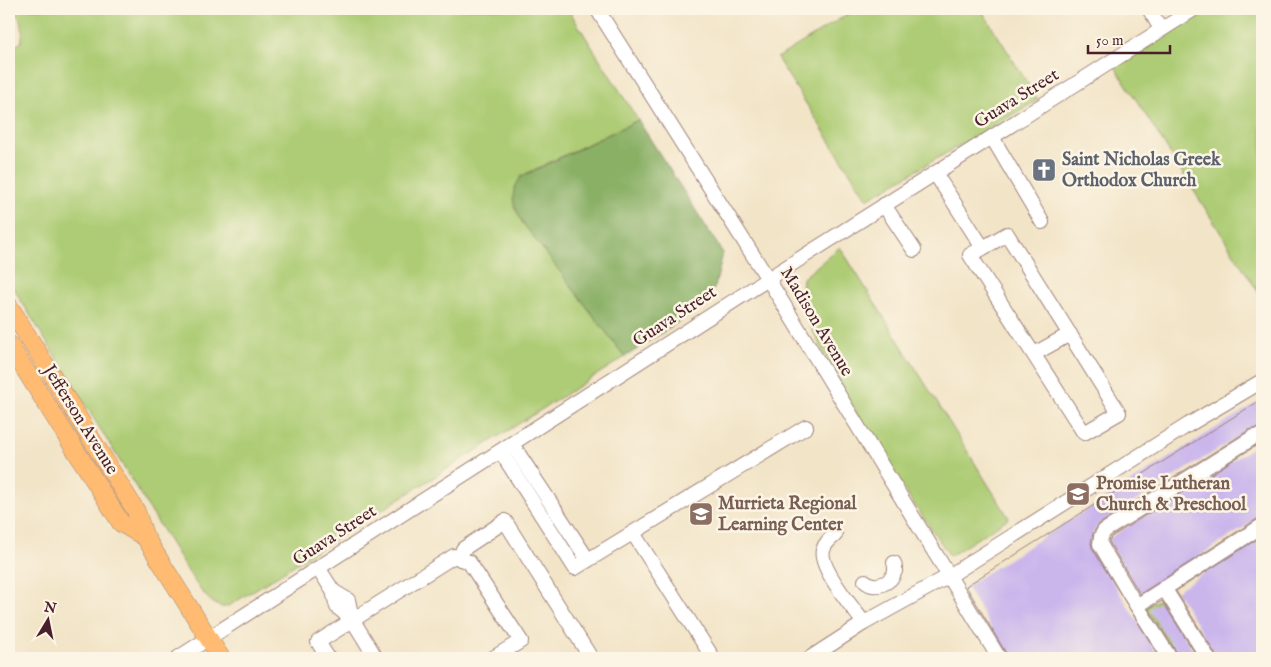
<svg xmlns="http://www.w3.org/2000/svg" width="1271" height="667" viewBox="0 0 1271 667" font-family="'IM FELL English',serif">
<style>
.green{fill:#adcc74;stroke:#7c7650}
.forest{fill:#8ab066;stroke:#6a6848}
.building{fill:#cbb6ec}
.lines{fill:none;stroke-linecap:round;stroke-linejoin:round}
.minor-casing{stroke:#9e8279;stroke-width:16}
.major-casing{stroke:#9e8279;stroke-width:19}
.minor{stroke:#fff;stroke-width:14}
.major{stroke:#febb71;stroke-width:18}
.labels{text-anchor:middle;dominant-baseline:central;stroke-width:5;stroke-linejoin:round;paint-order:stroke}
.street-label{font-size:18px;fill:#4a1f2b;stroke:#fcf5e5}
.worship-label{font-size:18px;font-weight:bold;fill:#5b616d;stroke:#fcf5e5;text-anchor:start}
.education-label{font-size:18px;font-weight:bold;fill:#785e54;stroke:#fcf5e5;text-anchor:start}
</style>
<rect width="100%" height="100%" fill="#fcf5e5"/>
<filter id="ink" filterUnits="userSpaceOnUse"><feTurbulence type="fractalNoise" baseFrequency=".02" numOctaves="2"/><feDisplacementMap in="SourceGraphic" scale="10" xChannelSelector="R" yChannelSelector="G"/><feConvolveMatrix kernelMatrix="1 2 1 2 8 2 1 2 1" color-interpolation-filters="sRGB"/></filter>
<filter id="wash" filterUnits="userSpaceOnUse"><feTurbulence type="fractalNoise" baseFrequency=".0096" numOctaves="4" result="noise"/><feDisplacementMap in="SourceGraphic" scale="20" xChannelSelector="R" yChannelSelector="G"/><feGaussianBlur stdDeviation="1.12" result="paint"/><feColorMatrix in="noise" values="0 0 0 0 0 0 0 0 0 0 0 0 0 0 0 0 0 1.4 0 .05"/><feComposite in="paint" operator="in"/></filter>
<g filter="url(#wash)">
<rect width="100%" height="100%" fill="#f2e4c7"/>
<g class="green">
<path d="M11,9H568L638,120L521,176L514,206L522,222L625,357L232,604C230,605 227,607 224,607C211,608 196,583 189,573L9,281V48L21,43C24,29 23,19 11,9Z"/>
<path d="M856,9H981L1038,100L867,199L777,58Z"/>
<path d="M1206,9H1262V298L1114,65Z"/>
<path d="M840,247L1009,518L950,556L905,491L843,391L797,299L802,296L803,278Z"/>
<path d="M1162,598L1164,600L1157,609L1186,658H1178L1145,607Z"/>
</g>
<path class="forest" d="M638,120L723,253L715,287L698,309L625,357L522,222C513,202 508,196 521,177Z"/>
<g id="blocks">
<g class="building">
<path d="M1262,399V427L1249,430L1099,524L1093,533L1091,543L1092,548L1160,658H1008L1006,653L966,586Z"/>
<path d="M1257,445H1262V517L1257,519L1140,594L1109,542L1111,537Z"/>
<path d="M1262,536V658H1217L1215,653L1176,591Z"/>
<path d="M1162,601L1198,658H1179L1177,653L1149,609Z"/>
</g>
</g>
</g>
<g filter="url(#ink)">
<use href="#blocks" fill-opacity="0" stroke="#9e8279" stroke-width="1"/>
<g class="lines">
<defs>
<g id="minor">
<path d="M597,9L768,279L999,658"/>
<path d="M1149,9L1161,29"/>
<path d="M992,137L1042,222"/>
<path d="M935,173L983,248L1007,234L1119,413L1084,433L970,255L983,248"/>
<path d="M884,205L914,250"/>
<path d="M1034,354L1070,334"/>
<path d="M512,444L588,560"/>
<path d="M501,452L575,568L806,427"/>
<path d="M633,533L713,658"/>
<path d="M835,535C830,539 825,543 823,550C818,567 853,608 864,623"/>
<path d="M460,559L463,549L505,521L591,658"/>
<path d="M319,569L333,591L337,607L352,619L376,658"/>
<path d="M865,581C874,590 891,584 895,571C895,570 895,564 894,563"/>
<path d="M1164,588L1208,658"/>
<path d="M333,591L348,600L352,619"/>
<path d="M1137,606L1262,526"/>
<path d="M178,658L768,279L1194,9"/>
<path d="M328,658L318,642L454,556L469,562L521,641L493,658"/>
<path d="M810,658L864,623L949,576L1188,425L1262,381"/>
<path d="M1170,658L1130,595L1100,544L1101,537L1104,531L1254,437L1262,436"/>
</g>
<g id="major">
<path d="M9,306L136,511L145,537L221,658"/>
<path d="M9,344L121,523L145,537"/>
</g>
</defs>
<use href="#minor" class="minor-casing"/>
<use href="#major" class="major-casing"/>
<use href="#minor" class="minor"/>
<use href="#major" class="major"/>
</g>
</g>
<defs>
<symbol id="church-square" viewBox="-11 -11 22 22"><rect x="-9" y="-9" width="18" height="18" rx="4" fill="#6b7280" stroke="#fcf5e5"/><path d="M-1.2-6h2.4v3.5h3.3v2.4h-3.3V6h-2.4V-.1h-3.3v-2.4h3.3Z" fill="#fff"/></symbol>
<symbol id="school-square" viewBox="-11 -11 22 22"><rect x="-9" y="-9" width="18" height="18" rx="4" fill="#8d6e63" stroke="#fcf5e5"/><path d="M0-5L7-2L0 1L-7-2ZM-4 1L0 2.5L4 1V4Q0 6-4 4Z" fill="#fff"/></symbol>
</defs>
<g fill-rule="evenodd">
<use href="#church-square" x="1030" y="156" width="28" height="28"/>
<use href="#school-square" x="1064" y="480" width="28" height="28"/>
<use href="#school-square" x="687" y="500" width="28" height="28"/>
</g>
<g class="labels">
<g class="street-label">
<text transform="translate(1017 99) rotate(-32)">Guava Street</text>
<text transform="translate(675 317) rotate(-33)">Guava Street</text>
<text transform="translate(816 322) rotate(59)">Madison Avenue</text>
<text transform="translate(80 420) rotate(58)">Jefferson Avenue</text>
<text transform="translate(335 536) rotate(-33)">Guava Street</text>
</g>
<g class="worship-label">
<text x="1062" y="160">Saint Nicholas Greek<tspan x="1062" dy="21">Orthodox Church</tspan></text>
</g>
<g class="education-label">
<text x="1096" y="484">Promise Lutheran<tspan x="1096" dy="21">Church &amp; Preschool</tspan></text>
<text x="718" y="504">Murrieta Regional<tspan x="718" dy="21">Learning Center</tspan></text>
</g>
</g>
<rect width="1271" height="667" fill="none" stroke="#fcf5e5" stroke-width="30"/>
<g transform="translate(48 620) rotate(10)" stroke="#fcf5e5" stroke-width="4" paint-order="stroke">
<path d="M0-4L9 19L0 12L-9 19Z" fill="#4a1f2b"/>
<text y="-8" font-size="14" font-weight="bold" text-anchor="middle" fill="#4a1f2b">N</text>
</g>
<path d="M1088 45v8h82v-8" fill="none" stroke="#4a1f2b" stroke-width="2.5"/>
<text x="1096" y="45" font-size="15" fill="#4a1f2b" stroke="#fcf5e5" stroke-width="4" paint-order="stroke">50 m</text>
</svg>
